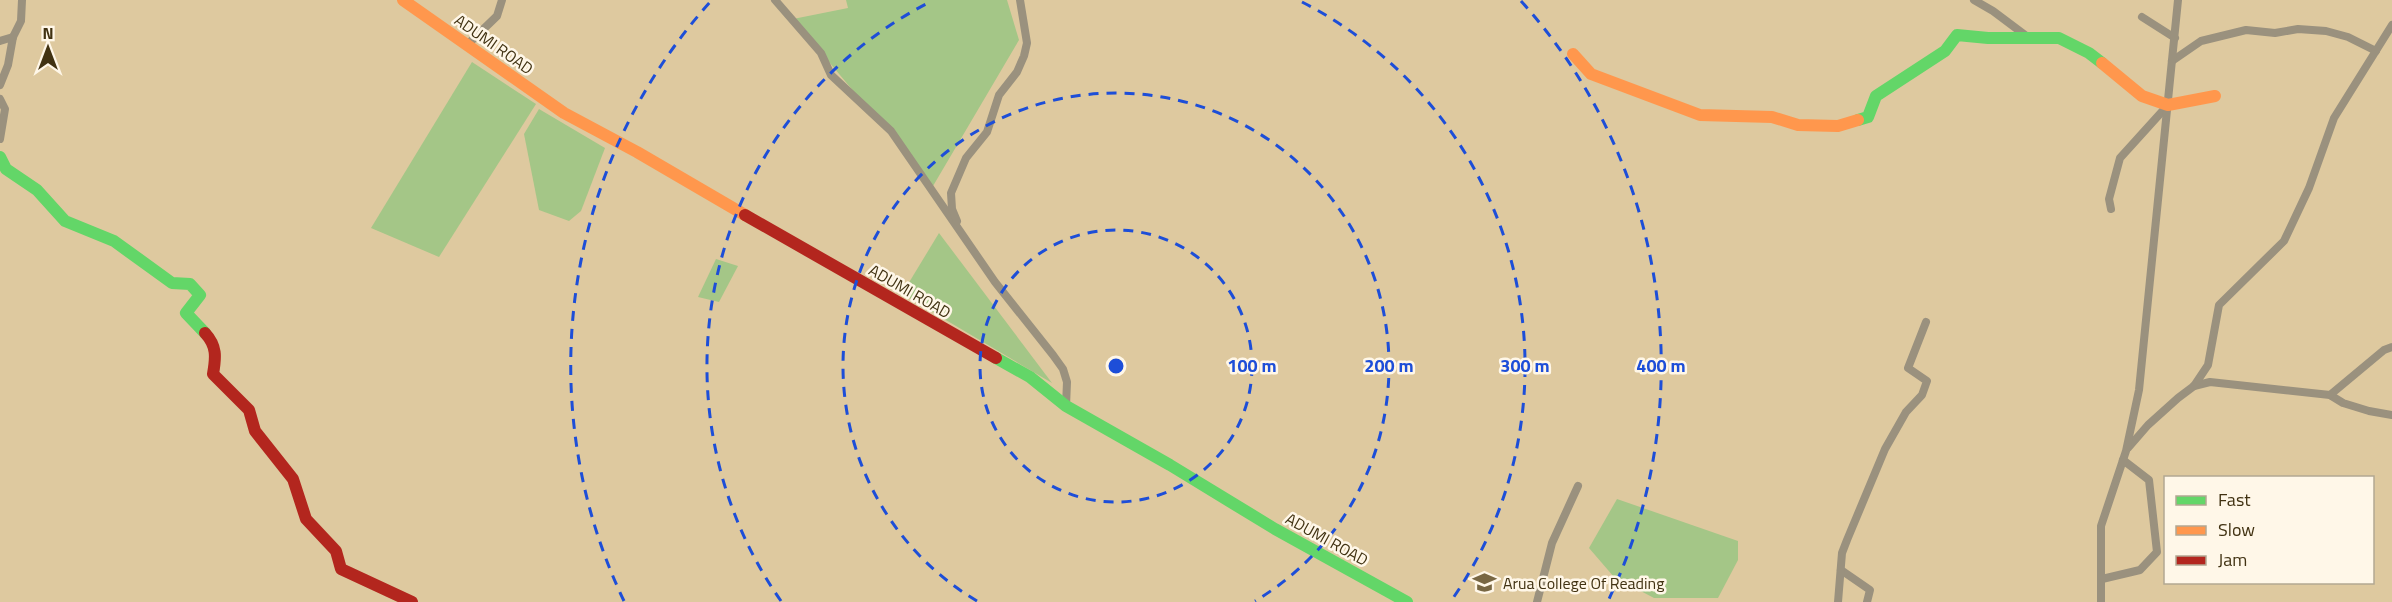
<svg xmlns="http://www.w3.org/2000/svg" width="2392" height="602" viewBox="0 0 2392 602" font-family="'Titillium Web',sans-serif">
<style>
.green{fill:#a4c687}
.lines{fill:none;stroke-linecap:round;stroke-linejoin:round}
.street{stroke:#9a917e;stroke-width:8}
.fast{stroke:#63d668;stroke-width:12}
.slow{stroke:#ff974d;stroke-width:12}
.jam{stroke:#b3261e;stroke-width:12}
.ring{fill:none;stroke:#1d4ed8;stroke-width:3;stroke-dasharray:10 8}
.labels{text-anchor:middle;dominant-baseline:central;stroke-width:5;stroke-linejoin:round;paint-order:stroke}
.street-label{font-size:16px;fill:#413212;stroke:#fff7e8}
.poi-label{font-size:16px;fill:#413212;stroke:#fff7e8;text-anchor:start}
.centre{fill:#1d4ed8;stroke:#fff7e8;stroke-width:3}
.ring-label{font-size:18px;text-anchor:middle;font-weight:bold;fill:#1d4ed8;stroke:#fff7e8;stroke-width:5;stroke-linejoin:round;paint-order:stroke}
</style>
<rect width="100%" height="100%" fill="#dec99f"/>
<g class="green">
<path d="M846,0H1007L1019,40L933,186L793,19L848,8Z"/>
<path d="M472,62L536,104L439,257L371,228Z"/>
<path d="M539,109L605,148L581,211L569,221L539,210L524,134Z"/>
<path d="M939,233L1052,383L902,294Z"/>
<path d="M716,259L738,266L719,302L698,297Z"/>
<path d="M1617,499L1738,541V560L1718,598H1654L1614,577L1589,548Z"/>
</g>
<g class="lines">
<g class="street">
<path d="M775,0L821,53L831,75L891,131L995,282L1053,355L1063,369L1067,382L1066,406"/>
<path d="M1974,0L1993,11L2029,38"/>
<path d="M2142,17L2175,38"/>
<path d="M0,41L13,37"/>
<path d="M467,45L497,16L502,0"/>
<path d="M2172,61L2201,41L2246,30L2275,33L2298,29L2326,31L2348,37L2376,51"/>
<path d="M0,85L8,65L13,37L21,21L22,0"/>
<path d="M0,99L5,109L0,139"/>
<path d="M2111,209L2109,199L2120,158L2168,105"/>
<path d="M957,221L952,209L951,193L966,158L987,132L999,95L1017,72L1024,56L1027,43L1020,0"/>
<path d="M2194,386L2210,382L2330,395L2343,403L2369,411L2392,415"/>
<path d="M2330,395L2384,350L2392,347"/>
<path d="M2128,448L2148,425L2178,398L2194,386L2208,365L2219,305L2284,241L2309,188L2334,118L2392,25"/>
<path d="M1841,570L1870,590L1867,602"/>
<path d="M2102,579L2140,570L2157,552L2149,480L2123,460"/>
<path d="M1537,602L1552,543L1578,486"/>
<path d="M1838,602L1842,553L1847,540L1885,449L1906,412L1922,395L1927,381L1908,368L1926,322"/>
<path d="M2101,602V526L2126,451L2139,390L2178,0"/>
</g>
<g class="fast">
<path d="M1858,120L1868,117L1876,96L1945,51L1957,35L1988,38H2059L2089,53L2102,63"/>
<path d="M0,157L6,169L37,190L65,221L114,241L172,283L190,284L200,295L186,313L205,333"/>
<path d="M996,358L1030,377L1066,406L1170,465L1275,529L1407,602"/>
</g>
<g class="slow">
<path d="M403,0L564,113L637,152L745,215"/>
<path d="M1573,54L1591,74L1700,115L1772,117L1798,125L1838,126L1858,120"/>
<path d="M2102,63L2142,96L2168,105L2215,96"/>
</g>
<g class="jam">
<path d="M745,215L996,358"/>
<path d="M205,333C217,346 216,357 213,374L249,410L255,431L293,479L306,519L336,551L341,569L412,602"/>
</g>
</g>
<g class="ring">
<circle cx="1116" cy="366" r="136"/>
<path d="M977 601A273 273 0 1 1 1255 601"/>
<path d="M781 601A409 409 0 0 1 930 2M1302 2A409 409 0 0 1 1451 601"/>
<path d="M624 601A545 545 0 0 1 711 1M1521 1A545 545 0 0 1 1608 601"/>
</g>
<defs>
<symbol id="school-bare" viewBox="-9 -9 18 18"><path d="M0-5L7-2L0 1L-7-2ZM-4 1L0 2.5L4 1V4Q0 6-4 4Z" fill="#786743" stroke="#fff7e8" stroke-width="2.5" paint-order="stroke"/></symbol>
</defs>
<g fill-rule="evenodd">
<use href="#school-bare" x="1468" y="566" width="33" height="33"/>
</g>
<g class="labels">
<g class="street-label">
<text transform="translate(494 44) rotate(35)">ADUMI ROAD</text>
<text transform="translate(910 291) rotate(30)">ADUMI ROAD</text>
<text transform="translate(1327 539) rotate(29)">ADUMI ROAD</text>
</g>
<g class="poi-label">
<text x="1503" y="583">Arua College Of Reading</text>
</g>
</g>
<circle cx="1116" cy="366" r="9" class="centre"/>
<g class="ring-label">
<text x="1252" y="372">100 m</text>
<text x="1389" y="372">200 m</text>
<text x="1525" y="372">300 m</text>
<text x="1661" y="372">400 m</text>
</g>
<rect x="2164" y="476" width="210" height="108" fill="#fff7e8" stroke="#b3a892" stroke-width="1.5"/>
<rect x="2176" y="496" width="30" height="9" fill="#63d668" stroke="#b3a892" stroke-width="1.5"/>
<text x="2218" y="506" font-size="18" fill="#413212">Fast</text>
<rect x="2176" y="526" width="30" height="9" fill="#ff974d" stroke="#b3a892" stroke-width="1.5"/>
<text x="2218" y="536" font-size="18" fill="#413212">Slow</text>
<rect x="2176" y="556" width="30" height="9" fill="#b3261e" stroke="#b3a892" stroke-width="1.5"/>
<text x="2218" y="566" font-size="18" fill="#413212">Jam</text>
<g transform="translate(48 48)" stroke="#fff7e8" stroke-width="4.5" paint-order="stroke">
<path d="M0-4.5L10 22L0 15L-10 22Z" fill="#413212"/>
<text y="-9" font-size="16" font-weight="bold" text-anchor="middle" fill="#413212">N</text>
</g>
</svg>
